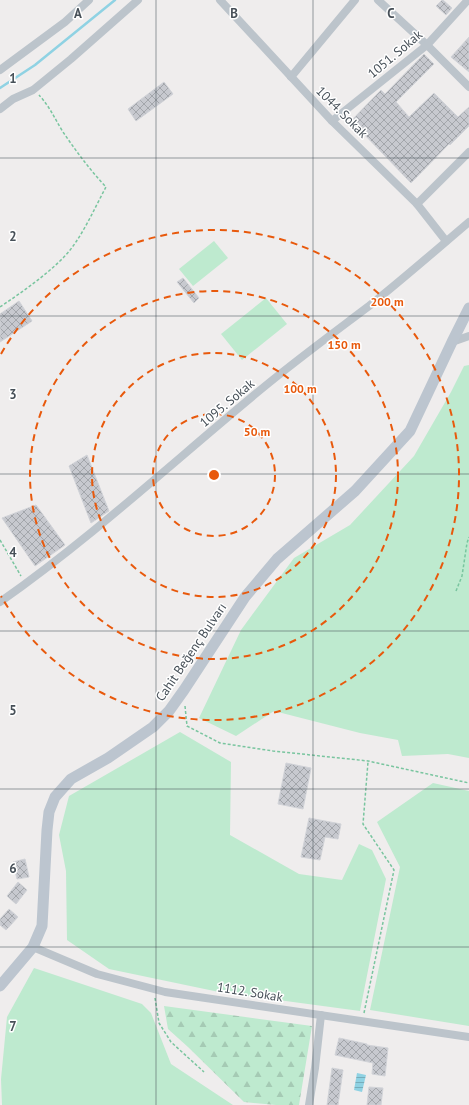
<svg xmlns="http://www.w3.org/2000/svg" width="469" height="1105" viewBox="0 0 469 1105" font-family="'PT Sans',sans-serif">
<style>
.grass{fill:#beeacf}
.forest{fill:url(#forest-firs)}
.water{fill:url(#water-rules)}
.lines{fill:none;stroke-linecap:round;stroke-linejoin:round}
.stream{stroke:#8fd2e3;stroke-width:2.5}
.building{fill:url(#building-cross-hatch);stroke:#d1d3d8}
.path{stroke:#79c59f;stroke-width:1.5;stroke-dasharray:3 2;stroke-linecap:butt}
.minor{stroke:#bcc4cb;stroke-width:8}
.secondary{stroke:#bcc5cf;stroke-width:11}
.grid{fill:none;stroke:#475058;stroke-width:1;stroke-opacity:0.55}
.ring{fill:none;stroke:#e8590c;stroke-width:2;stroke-dasharray:7 5}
.labels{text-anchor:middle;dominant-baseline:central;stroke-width:3;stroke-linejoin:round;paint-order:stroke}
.street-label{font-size:13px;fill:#475058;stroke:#fff}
.grid-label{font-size:13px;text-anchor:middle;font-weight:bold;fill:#475058;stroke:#fff;stroke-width:3;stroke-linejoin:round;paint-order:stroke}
.centre{fill:#e8590c;stroke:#fff;stroke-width:2}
.ring-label{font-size:12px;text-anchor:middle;font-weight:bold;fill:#e8590c;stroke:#fff;stroke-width:3;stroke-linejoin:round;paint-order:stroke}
</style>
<defs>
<pattern id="forest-firs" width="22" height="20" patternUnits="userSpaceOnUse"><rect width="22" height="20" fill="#beeacf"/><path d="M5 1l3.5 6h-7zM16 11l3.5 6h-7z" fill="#a5cab4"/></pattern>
<pattern id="water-rules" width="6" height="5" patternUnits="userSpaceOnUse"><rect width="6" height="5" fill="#8fd2e3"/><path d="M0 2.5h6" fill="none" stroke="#77adbb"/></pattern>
<pattern id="building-cross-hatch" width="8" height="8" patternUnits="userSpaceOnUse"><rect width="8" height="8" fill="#c7c9cf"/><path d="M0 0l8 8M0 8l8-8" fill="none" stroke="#a3a6ab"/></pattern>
</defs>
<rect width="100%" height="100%" fill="#efeded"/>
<g class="grass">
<path d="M214,241L228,258L193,286L179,269Z"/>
<path d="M266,298L287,324L242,360L221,334Z"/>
<path d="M469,365V758L448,754L402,756L398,740L360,733L274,711L236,736L199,718L241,630L294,558L350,525L414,456L451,392L464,366Z"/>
<path d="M180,732L231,762L230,835L299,874L342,880L359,844L372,850L386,879L360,1011L219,992L109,969L67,940L66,871L59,835L69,796Z"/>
<path d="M433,783L469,791V1026L370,1010L400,867L377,822Z"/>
<path d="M34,968L142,1004L151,1013L171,1064L233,1105H2L1,1079L7,1017Z"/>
</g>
<path class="forest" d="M164,1006L312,1026L299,1105H276L244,1102L188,1047L168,1029Z"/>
<path class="water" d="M357,1073L366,1075L362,1092L354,1090Z"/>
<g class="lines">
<path class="stream" d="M0,88L35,65L115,0"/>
</g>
<g class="building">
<path d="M442,0H443L452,8L446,15L436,6Z"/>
<path d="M469,37V72L451,57Z"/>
<path d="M424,54L434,64L396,102L409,117L434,93L458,117L469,107V126L450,145L449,144L411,183L360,130L358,132L349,123L381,90L385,94Z"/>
<path d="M164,82L173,94L136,121L128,109Z"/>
<path d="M183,278L199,298L194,303L177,282Z"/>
<path d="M19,301L32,321L0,342V314Z"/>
<path d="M87,455L109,511L91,523L69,466Z"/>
<path d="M36,505L65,545L35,566L2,518Z"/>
<path d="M286,763L311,768L303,809L278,804Z"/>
<path d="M309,818L341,824L338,839L325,837L320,860L301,857Z"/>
<path d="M25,859L29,877L17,879L13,862Z"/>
<path d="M18,882L27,890L16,904L7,896Z"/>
<path d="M9,909L18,917L6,930L0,925V919Z"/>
<path d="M339,1038L367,1044V1045L388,1048L385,1076L372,1074L373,1063L335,1055Z"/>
<path d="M332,1068L343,1070L338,1105H327Z"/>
<path d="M369,1087L383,1088L381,1105H367Z"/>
</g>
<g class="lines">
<g class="path">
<path d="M0,307C22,292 44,277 63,258C81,240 94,209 106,187C90,170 76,151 63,132C55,119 50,107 39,95"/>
<path d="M0,540L21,576"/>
<path d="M456,591L462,576L467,543L469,537"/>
<path d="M185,706L187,726L220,743L273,751L368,761L469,783"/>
<path d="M155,998L159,1023L171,1042L204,1072"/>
<path d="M364,1013L394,870L363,824L368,762"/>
</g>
<g class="minor">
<path d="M220,0L332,121L417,204L446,241"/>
<path d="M378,0L427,45L469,87"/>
<path d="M0,70L65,22L89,0"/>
<path d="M291,77L355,0"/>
<path d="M0,109L13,99L33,90L71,59L138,0"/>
<path d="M332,121L427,45L468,0"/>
<path d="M417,204L469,152"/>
<path d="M452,342L469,336"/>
<path d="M0,602C91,538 173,462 259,391C295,361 332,334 369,306C403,279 436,250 469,222"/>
<path d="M33,947L97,974L165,992L469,1037"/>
<path d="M309,1105L315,1068L321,1015"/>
</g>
<path class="secondary" d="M0,986L33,947L42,926L47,830L49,812L55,797L71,779L108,758L153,727L169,711L184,690L245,597L277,559L355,491L410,431L452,342L469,308"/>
</g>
<path class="grid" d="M156,0V1105M313,0V1105M0,158H469M0,316H469M0,474H469M0,631H469M0,789H469M0,947H469"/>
<g class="ring">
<circle cx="214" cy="475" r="61"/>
<circle cx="214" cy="475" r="122"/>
<circle cx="214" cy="475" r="184"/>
<path d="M1 354A245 245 0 1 1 1 596"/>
</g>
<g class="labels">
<g class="street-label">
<text transform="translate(395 54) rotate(-40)">1051. Sokak</text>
<text transform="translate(342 112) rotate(45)">1044. Sokak</text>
<text transform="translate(227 403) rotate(-40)">1095. Sokak</text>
<text transform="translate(191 652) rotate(-56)">Cahit Beğenç Bulvarı</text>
<text transform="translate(250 992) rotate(9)">1112. Sokak</text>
</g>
</g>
<g class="grid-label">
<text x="78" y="18">A</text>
<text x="234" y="18">B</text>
<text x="391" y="18">C</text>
<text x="13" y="83">1</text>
<text x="13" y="241">2</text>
<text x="13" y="399">3</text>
<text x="13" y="557">4</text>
<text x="13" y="715">5</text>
<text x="13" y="873">6</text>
<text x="13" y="1031">7</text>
</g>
<circle cx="214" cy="475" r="6" class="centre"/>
<g class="ring-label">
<text x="387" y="306">200 m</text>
<text x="344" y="349">150 m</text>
<text x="300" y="393">100 m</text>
<text x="257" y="436">50 m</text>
</g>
</svg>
